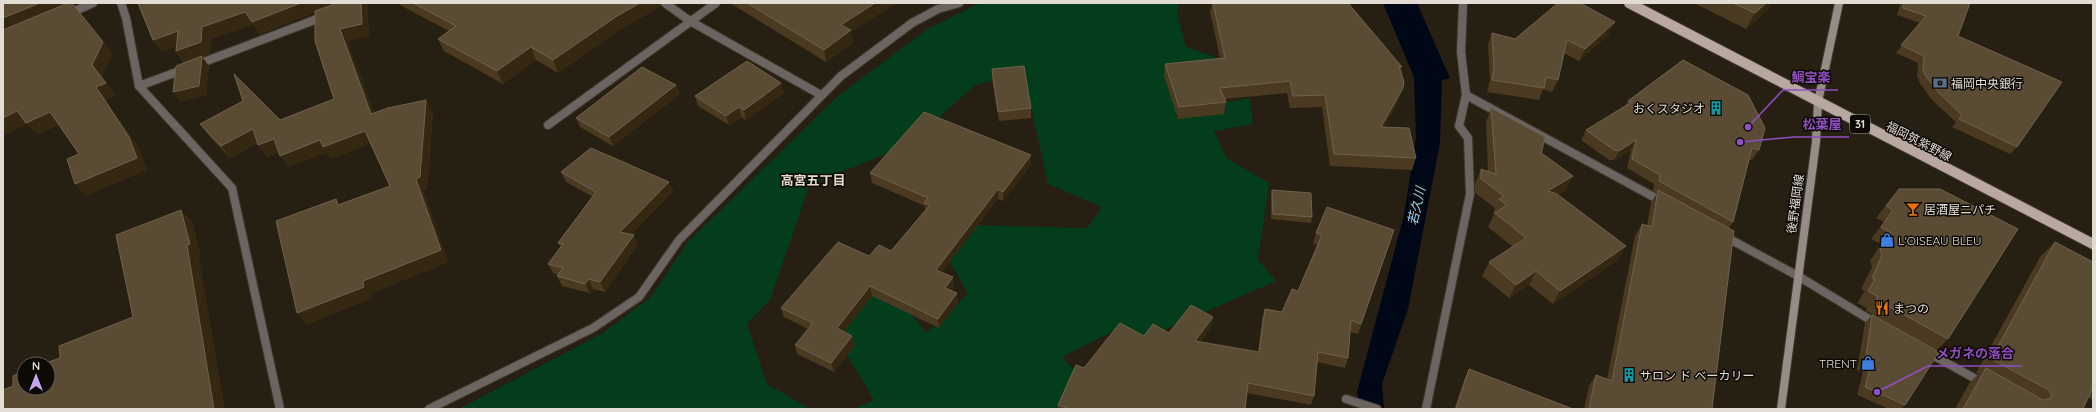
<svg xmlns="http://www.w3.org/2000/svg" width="2096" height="412" viewBox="0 0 2096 412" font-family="Quicksand,'Noto Sans JP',sans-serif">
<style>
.green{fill:#043d1b}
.water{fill:#000717}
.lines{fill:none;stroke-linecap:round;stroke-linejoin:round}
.street-casing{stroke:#41392d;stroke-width:10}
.secondary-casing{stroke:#41392d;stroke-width:10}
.primary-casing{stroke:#41392d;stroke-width:12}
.street{stroke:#6c6460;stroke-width:8}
.secondary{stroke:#978b85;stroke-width:8}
.primary{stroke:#b9a8a1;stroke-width:10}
.wall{fill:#493a21}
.shaded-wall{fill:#352813}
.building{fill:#5a4c34;stroke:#6f624d}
.labels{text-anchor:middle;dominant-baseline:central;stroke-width:3;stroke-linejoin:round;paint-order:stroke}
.shield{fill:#0d0905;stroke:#a29d96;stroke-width:1}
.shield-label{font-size:11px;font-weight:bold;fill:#e2dcd4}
.poi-label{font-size:12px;fill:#e2dcd4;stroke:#0d0905;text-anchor:start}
.street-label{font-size:12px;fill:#e2dcd4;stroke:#0d0905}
.neighbourhood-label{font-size:13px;font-weight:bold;fill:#e6dbca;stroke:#0d0905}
.water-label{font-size:13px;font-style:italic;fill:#93cefb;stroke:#0d0905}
.leader{fill:none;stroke:#904fc3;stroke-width:1.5}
.callout-dot{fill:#904fc3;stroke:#0d0905;stroke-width:1.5}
.callout-label{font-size:13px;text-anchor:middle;font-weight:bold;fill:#904fc3;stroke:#0d0905;stroke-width:3;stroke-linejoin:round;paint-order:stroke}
</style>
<rect width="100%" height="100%" fill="#271f12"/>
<path class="green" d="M987,3H1179L1177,12L1186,47L1213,56L1234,71L1215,81L1223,103L1250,98L1253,124L1214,131L1226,158L1269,183L1258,260L1276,281L1148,337L1118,329L1062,357L1076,372L1062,409H854L874,400L837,338L882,279L926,333L968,294L950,262L972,225L1087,228L1102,207L1048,184L1027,89L1013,75L975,85L907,146L810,184L770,300L747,324L767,384L810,409H459L601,334L650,298L688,242L838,96L929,28L976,5Z"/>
<path class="water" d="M1383,3H1417L1450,78L1442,80L1440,143L1408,309L1382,384L1384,409H1360L1357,392L1404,215L1416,138L1414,77Z"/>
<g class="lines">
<defs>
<g id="street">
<path d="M121,3L126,18L139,86L232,188L280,409"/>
<path d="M665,3L690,21L821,95"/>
<path d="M68,14L93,3"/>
<path d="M196,65L325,16"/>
<path d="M139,86L185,69"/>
<path d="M1466,95L1663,202"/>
<path d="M548,125L716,3"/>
<path d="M1724,236L1798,276L1877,324"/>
<path d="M1927,352L1983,383"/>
<path d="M1346,399L1377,409"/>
<path d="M429,409L593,328L639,297L679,240L841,76L912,23L938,9L959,3"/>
<path d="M1426,409L1470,194L1468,138L1459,126L1466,95L1461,52L1463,3"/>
</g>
<path id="secondary" d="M1781,409L1816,142L1818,102L1839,3"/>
<path id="primary" d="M1629,3L2093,244"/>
</defs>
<use href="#street" class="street-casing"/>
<use href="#secondary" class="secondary-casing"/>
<use href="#primary" class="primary-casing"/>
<use href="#street" class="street"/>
<use href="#secondary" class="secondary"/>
<use href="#primary" class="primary"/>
</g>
<g class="wall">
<path d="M138,3H367L369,36L347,41L374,113L433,112L427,189L423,190L448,262L371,293L372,298L306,325L340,204L390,186L370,143L331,159L327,152L288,167L278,152L267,157L258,145V143L230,158L209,136L200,124L280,120L334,99L315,12L260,34L253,24L211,39L210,54L202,57L209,66L206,95L181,102L173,92L184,63L176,51V46L162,52L153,40Z"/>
<path d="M399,3H660L661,6L621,29L558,73L536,60L503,84L444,51L438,39L449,31L400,5Z"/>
<path d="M730,3H896L851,32L853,43L826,62Z"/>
<path d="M1212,3H1348L1402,67L1401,70L1399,100L1384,127L1416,158L1412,170L1330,166L1322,107L1290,108L1287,93L1225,99L1226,102L1224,114L1178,119L1164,76L1165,64L1220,58L1210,12Z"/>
<path d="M1694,3H1771L1767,10L1746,29Z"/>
<path d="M1901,3H1970L1958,36L2017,147L2010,154L1952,127L1956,122L1932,100L1920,83L1917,76L1918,63L1896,53L1920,23L1897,15Z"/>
<path d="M1492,33L1515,39L1609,34L1579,61L1564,53L1558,80L1552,92L1543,89L1539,100L1487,92L1490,80L1488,45Z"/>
<path d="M1683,60L1759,150L1752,160L1749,159L1733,222L1729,228L1712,409H1584L1589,386L1596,375L1607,379L1635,236L1642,224L1647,226L1651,202L1657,193L1653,191L1654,184L1627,168L1631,150L1614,160H1609L1581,140L1586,130L1626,105L1628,101Z"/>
<path d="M992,69L1031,108V118L999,121L992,79Z"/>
<path d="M781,83L784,93L746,120L741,117L729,125L698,106L695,96Z"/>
<path d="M676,85L680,94L613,146L580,127L576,118Z"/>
<path d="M1491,108L1541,155L1573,176L1566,190L1558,195L1618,260L1553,304L1529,285L1509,298L1482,276L1489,262L1513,247L1488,227L1494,214L1493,213L1495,208L1475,193V184L1481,169L1488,172L1486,123Z"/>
<path d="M1031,155V165L1003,201L998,199L942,272L953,277L954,287L951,291L957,293L958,303L939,328L872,296L844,332L855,345L834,372L797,354L795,345L808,329L784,317L781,308L869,256L891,251L925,210V206L872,183L870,173Z"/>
<path d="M561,172L669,182L673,191L631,234L638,244L605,292L593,289L590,293L562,286L557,276L558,275L553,273L548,264L561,247L558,243L593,197L566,182Z"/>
<path d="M1899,189L1948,339L1936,351L1866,311L1867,308L1857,303L1865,291L1861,289L1872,267L1870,261L1881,244L1871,239L1884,222L1876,218Z"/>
<path d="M1272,190L1312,217L1311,223L1271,219V195Z"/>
<path d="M1394,230L1358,334L1350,332L1348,358L1345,368L1317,362L1314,396L1311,405L1247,393L1245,409H1058V405L1084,368L1144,336L1169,333L1211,327L1200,342L1258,352L1262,319L1265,309L1282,312L1298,291L1318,245L1313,244L1316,233Z"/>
<path d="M2055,242L2093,262V400L2088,397L2083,409H1955L1970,382L1979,374L1976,373L2040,257Z"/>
<path d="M1872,315L1905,405L1901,409H1889L1857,395L1863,372L1857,370L1865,323Z"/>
<path d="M1469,369L1573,409H1454L1464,380Z"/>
</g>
<g class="shaded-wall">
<path d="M40,3H72L3,35V18Z"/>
<path d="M301,3H345L322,9L260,34L253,24L211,39L210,54L202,57L209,66L206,95L181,102L173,92L185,63L176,51L202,27L245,12Z"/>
<path d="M361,3H367L369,36L347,41L379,126L371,114L340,29Z"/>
<path d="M640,3H660L661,6L621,29L558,73L553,60L617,16Z"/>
<path d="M875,3H896L851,32L853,43L826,62L824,50L841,25Z"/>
<path d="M1766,3H1771L1767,10L1746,29L1755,13Z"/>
<path d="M73,5L113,54L102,77L116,95L106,100L140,149L147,170L86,196L75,184L96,87Z"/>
<path d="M1615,22L1609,34L1579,61L1585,49Z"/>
<path d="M178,31L187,42L162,52L153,40Z"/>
<path d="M531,47L536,60L503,84L497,71Z"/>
<path d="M781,83L784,93L746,120L744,110Z"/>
<path d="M676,85L680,94L613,146L609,137Z"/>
<path d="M1403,88L1399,100L1377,139L1381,127Z"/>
<path d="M426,100L433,112L427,189L423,190L448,262L371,293L372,298L306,325L297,313L363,281L416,179Z"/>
<path d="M739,107L741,117L729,125L726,116Z"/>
<path d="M17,111L50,112L61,124L38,135L27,124L5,135L3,132V118Z"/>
<path d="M253,129L262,141L230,158L221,146Z"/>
<path d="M365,131L372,143L331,159L327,152L288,167L280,156L320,140Z"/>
<path d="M274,139L282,151L267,157L258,145Z"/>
<path d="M1636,140L1631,150L1614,160L1619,151Z"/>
<path d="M1031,155V165L1003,201V192Z"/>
<path d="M1573,176L1566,190L1541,205L1548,191Z"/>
<path d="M669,182L673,191L624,241L620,232Z"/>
<path d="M998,189V199L937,279L936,270Z"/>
<path d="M336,199L344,210L338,205Z"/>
<path d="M181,210L193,223L201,257L199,258L225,409H214Z"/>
<path d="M634,235L638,244L605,292L600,282Z"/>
<path d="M1626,246L1618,260L1553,304L1560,291Z"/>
<path d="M1536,271L1529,285L1509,298L1516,285Z"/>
<path d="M953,277L954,287L946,297L945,288Z"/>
<path d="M589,279L593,289L590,293L585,284Z"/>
<path d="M870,286L872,296L839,338L837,328Z"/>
<path d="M957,293L958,303L939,328L938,319Z"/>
<path d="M1213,317L1211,327L1193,351L1195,341Z"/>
<path d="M852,336L855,345L834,372L831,363Z"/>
</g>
<g class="building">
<path d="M3,3H40L3,18Z"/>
<path d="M68,3H72L103,42L92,65L106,83L96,87L129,137L137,158L75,184L67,159L79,154L50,112L26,123L17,111L3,118V30Z"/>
<path d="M138,3H301L252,22L245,12L202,27L201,42L176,51L178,31L153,40Z"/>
<path d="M338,3H361L362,24L340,29L371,114L388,108L426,100L420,177L416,179L441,250L363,281L364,287L297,313L276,221L336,199L338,205L390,186L365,131L323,147L320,140L280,156L274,139L258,145L253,129L221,146L200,124L243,101L234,74L280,120L334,99L315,41V11Z"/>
<path d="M413,3H640L617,16L553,60L531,47L497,71L438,39L456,26Z"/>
<path d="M747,3H875L841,25L851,30L824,50Z"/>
<path d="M1213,3H1348L1402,67L1399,66L1404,82L1403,88L1381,127L1409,128L1416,158L1334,154L1325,95L1293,96L1290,81L1220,88L1226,102L1179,107L1165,64L1225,58Z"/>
<path d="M1558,3H1580L1615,22L1585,49L1567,40L1558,80L1546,77L1544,88L1492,80L1494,68L1492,33L1515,39Z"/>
<path d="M1733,3H1766L1755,13Z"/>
<path d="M1904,3H1970L1958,36L2062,82L2017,147L1959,119L1962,115L1938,92L1925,75L1923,69L1924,56L1901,45L1926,16L1903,8Z"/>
<path d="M202,56L199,86L173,92L176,66Z"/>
<path d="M1683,60L1748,95L1765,128L1759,150L1752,148L1733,222L1659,181L1660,175L1632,159L1636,140L1619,151L1614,150L1586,130L1632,102L1628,101Z"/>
<path d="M747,61L781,83L744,110L739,107L726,116L695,96Z"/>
<path d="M1024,66L1031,108L998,112L992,69Z"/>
<path d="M642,67L676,85L609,137L576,118Z"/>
<path d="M1491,108L1545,137L1541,155L1543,154L1573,176L1548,191L1557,194L1626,246L1560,291L1536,271L1516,285L1489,262L1526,238L1495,213L1507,205L1499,199L1504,196L1481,179V169L1496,174Z"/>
<path d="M924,112L1031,155L1003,192L998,189L936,270L953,277L945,288L957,293L938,319L870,286L837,328L852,336L831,363L795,345L813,323L781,308L838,242L869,256L879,245L891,251L930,205L924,203L928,198L870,173Z"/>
<path d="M591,148L669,182L620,232L634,235L600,282L589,279L585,284L557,276L563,268L548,264L563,244L558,243L596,192L561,172Z"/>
<path d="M1899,189H1940L2018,229L1948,339L1877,300V296L1868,291L1875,279L1872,278L1882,255L1880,249L1891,233L1881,227L1893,210L1886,206Z"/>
<path d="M1272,190L1311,193L1312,217L1273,214Z"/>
<path d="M1658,190L1734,231L1712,409H1589L1596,375L1612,381L1642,224L1652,227Z"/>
<path d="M1327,207L1394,230L1361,324L1351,320L1348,358L1318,352L1314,396L1248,383L1245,409H1071L1058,405L1076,365L1084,368L1120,323L1144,336L1153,324L1169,333L1191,305L1213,317L1195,341L1259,352L1265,309L1282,312L1292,289L1298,291L1322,235L1316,233Z"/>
<path d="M181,210L190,244L187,245L214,409H3V390L13,386V376L24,371V388H48V364H43L60,358L59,346L133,317L116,235Z"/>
<path d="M2055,242L2093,262V387L2083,409H1963L1986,368L2043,400L2051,398L2052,395L2049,390L1991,359Z"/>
<path d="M1872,315L1939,352L1905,405L1865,387L1871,364L1865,362Z"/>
<path d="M1469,369L1573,409H1456Z"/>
</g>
<defs>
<symbol id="bank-bare" viewBox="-9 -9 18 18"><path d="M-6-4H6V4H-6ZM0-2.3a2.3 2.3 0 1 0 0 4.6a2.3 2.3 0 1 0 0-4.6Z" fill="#5c6f8a" stroke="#0d0905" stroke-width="2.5" paint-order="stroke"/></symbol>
<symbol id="building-bare" viewBox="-9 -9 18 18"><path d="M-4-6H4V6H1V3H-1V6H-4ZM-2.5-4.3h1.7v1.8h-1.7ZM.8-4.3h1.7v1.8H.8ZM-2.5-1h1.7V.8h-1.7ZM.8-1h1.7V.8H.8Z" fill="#0f9aa8" stroke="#0d0905" stroke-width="2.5" paint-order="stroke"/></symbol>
<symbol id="bar-bare" viewBox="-9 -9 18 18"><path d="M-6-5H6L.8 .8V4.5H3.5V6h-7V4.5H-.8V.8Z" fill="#e8710a" stroke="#0d0905" stroke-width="2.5" paint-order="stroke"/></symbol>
<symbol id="shop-bare" viewBox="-9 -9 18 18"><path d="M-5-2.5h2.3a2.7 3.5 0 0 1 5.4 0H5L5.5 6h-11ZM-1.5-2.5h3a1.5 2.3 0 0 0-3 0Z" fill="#3f7fe0" stroke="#0d0905" stroke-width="2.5" paint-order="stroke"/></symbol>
<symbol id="restaurant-bare" viewBox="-9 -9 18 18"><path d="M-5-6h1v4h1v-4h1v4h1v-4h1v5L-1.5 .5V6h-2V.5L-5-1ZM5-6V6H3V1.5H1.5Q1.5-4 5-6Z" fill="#e8710a" stroke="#0d0905" stroke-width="2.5" paint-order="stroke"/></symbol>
</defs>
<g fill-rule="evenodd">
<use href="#bank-bare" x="1930" y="73" width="20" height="20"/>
<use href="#building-bare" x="1706" y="98" width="20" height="20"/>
<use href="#bar-bare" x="1903" y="199" width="20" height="20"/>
<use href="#shop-bare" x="1877" y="230" width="20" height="20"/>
<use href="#restaurant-bare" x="1872" y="298" width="20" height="20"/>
<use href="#shop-bare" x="1858" y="353" width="20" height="20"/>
<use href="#building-bare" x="1619" y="365" width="20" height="20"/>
</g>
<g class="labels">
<rect class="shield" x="1850" y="115" width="20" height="18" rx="3"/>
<g class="shield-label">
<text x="1860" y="124">31</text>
</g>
<g class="poi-label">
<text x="1951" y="83">福岡中央銀行</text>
<text x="1705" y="108" text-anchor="end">おくスタジオ</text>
<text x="1924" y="209">居酒屋ニパチ</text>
<text x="1898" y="240">L'OISEAU BLEU</text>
<text x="1893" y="308">まつの</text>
<text x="1857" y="363" text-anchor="end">TRENT</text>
<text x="1640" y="375">サロン ド ベーカリー</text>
</g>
<g class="street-label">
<text transform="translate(1919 141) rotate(27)">福岡筑紫野線</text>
<text transform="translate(1795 204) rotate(-82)">後野福岡線</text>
</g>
<g class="neighbourhood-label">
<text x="813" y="180">高宮五丁目</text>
</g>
<g class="water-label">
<text transform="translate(1416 206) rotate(-77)">若久川</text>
</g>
</g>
<path class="leader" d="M1748 127L1783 90H1838M1740 142L1794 137H1849M1877 392L1928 366H2022"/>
<g class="callout-dot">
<circle cx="1748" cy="127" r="4"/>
<circle cx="1740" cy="142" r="4"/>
<circle cx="1877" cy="392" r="4"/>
</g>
<g class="callout-label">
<text x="1811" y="82">鯛宝楽</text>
<text x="1822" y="129">松葉屋</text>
<text x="1975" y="358">メガネの落合</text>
</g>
<rect width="2096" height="412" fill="none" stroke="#e2dcd4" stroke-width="8"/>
<g transform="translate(36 376)"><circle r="19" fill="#0d0905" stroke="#625d58"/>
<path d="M0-3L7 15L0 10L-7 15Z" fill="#c5a7f1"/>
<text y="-6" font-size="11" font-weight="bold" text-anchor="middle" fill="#e2dcd4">N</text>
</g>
</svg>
